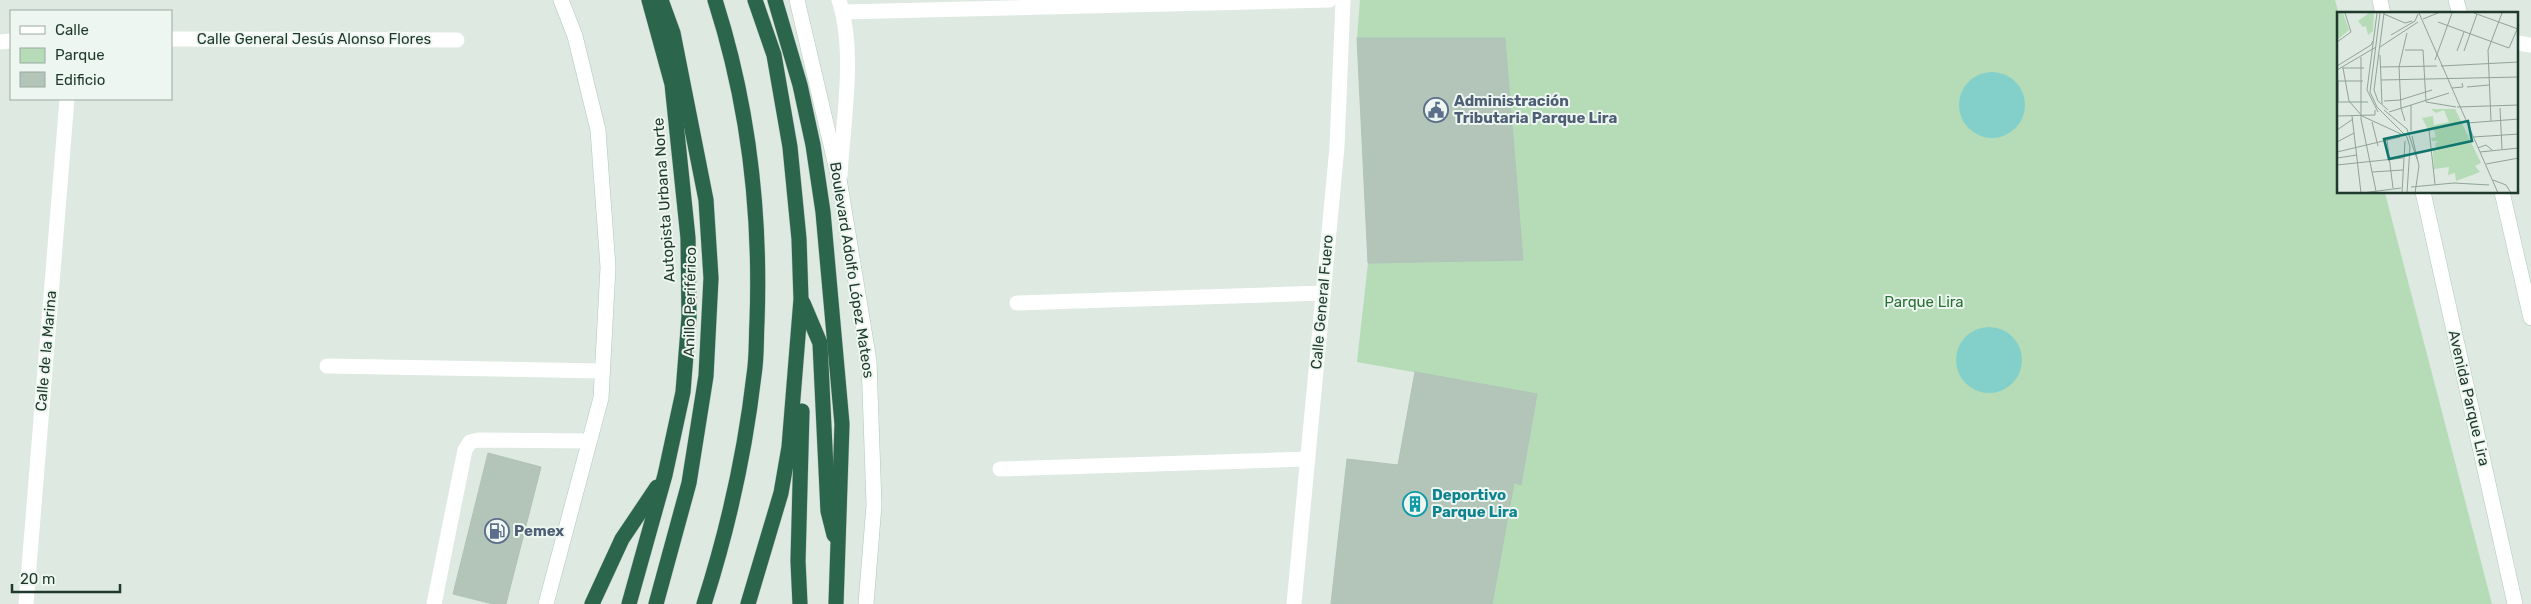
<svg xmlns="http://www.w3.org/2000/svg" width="2531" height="604" viewBox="0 0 2531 604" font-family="Rubik,sans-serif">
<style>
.green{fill:#b5dcb7}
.water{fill:#83d0cb}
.building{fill:#b3c4b9;stroke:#b0c3b7}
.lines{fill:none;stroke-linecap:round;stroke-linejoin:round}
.secondary-casing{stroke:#b0c9bb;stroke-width:16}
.motorway-casing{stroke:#bcc4c0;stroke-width:16}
.service{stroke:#fff;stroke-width:15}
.minor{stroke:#fff;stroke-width:15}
.secondary{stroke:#fff;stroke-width:15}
.motorway{stroke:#2a654c;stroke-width:15}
.labels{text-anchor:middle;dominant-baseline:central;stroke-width:4;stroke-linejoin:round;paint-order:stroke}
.street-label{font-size:15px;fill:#1f392c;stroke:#edf6f0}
.service-label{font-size:15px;font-weight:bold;fill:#4e5e75;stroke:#edf6f0;text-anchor:start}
.park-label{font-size:15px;fill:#297034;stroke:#edf6f0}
.culture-label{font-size:15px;font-weight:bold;fill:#0d838f;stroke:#edf6f0;text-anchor:start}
.inset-road{fill:none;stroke:#91a399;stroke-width:1}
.view{fill:#0f766e;fill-opacity:0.15;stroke:#0f766e;stroke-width:2.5}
.inset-edge{fill:none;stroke:#1f392c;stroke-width:2.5}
</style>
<rect width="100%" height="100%" fill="#dde9e1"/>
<path class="green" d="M1360,0H2335L2339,14L2338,192L2385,193L2492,604H1492L1444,471L1521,485L1537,394L1357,362L1368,263L1523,259L1505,38H1357Z"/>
<g class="water">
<circle cx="1992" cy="105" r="33"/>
<circle cx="1989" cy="360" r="33"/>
</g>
<g class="building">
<path d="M1357,38H1505L1523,260L1368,263Z"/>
<path d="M1415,372L1537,394L1521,485L1514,483L1492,604H1331L1347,459L1398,465Z"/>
<path d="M488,453L541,467L506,604H493L453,594Z"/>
</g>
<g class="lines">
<defs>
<g id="secondary">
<path d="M797,0L839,179L869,361L874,505L866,604"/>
<path d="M2380,0L2383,14"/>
<path d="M2456,0L2460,14"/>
<path d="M2423,192L2515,604"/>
<path d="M2502,192L2531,318"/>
<path d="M546,604L601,398L608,267L598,130L575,36L561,0"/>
</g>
<g id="motorway">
<path d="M775,0L800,85L813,145L823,212L842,424L836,604"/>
<path d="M803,303L820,343L828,511L834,535"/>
<path d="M592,604L622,539L657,487"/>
<path d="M629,604L665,475L683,392L689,317L688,238L672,84L649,0"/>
<path d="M656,604L689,483L706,376L711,278L706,200L673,33L661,0"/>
<path d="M704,604C728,529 745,453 754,375C757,357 756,339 757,322C761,214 748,103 715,0"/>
<path d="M748,604L781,493L789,447L801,299L799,239L790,147L774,55L755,0"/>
<path d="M800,604L798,561L802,411"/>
</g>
</defs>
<use href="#secondary" class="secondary-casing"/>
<use href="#motorway" class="motorway-casing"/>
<g class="service">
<path d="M327,366L602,371"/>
<path d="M434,604L465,450L470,442L478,440L589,441"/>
</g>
<g class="minor">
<path d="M839,0C856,52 843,121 840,175"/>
<path d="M843,12L1329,0"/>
<path d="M171,39L457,40"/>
<path d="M0,42L11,41"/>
<path d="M2517,43L2531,45"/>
<path d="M1017,303L1323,293"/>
<path d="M1000,469L1308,459"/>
<path d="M26,604L67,99"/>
<path d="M1294,604L1337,147L1343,0"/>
</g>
<use href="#secondary" class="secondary"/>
<use href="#motorway" class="motorway"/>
</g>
<defs>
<symbol id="civic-ring" viewBox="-11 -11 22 22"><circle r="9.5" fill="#edf6f0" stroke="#5c6f8a" stroke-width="1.5"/><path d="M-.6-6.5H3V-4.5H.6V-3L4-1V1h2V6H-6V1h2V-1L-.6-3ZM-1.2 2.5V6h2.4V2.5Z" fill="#5c6f8a"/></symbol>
<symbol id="building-ring" viewBox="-11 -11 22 22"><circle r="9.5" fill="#edf6f0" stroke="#0f9aa8" stroke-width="1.5"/><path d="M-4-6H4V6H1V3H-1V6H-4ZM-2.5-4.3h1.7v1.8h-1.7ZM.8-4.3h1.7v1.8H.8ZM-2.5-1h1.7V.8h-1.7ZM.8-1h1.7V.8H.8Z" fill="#0f9aa8"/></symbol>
<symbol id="fuel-ring" viewBox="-11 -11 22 22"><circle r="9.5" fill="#edf6f0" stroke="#5c6f8a" stroke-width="1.5"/><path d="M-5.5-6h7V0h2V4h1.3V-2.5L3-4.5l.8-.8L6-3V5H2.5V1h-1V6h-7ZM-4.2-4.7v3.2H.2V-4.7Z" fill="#5c6f8a"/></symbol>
</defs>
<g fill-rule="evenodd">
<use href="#civic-ring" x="1422" y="96" width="28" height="28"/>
<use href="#building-ring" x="1401" y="490" width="28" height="28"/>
<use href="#fuel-ring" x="483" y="517" width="28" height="28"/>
</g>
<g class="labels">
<g class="street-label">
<text x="314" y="39">Calle General Jesús Alonso Flores</text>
<text transform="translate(664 200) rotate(-94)">Autopista Urbana Norte</text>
<text transform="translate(852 270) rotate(81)">Boulevard Adolfo López Mateos</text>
<text transform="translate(690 302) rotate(-89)">Anillo Periférico</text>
<text transform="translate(1322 302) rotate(-85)">Calle General Fuero</text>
<text transform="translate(46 351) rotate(-85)">Calle de la Marina</text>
<text transform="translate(2469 398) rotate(77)">Avenida Parque Lira</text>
</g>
<g class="service-label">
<text x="1454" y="101">Administración<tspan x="1454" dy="17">Tributaria Parque Lira</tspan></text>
<text x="514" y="531">Pemex</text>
</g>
<g class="park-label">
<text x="1924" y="302">Parque Lira</text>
</g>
<g class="culture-label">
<text x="1432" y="495">Deportivo<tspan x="1432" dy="17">Parque Lira</tspan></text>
</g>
</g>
<g transform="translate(2337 12)">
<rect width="181" height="181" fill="#dde9e1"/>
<path d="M0,1H6L12,18L0,28ZM32,1H37L36,19L31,23L29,14L26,15L21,9ZM94,97H118L144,151L138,154L143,160L119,169L118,161L111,163L112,155L97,157L96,140L97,136L101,140L98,132L101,129H95L94,126L99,125L97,118L92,119L85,106L96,104L97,113L112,110L107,98L99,101Z" fill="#b5dcb7"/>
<path class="inset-road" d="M40,1L30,78L41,100M43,1L33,80L40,95L70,125L73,135L70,181M47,1L37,78L41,89L51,98M82,1L161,181M137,1L181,17M47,2L68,11L75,9M86,7L101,1M101,10L172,36L182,13M54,23L78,9L81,2M0,30L14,20L8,1M43,35L81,10M68,38H86L89,90L119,95M120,39L127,20M127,39L140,2M43,43L45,92M24,45V107L39,179M98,48L115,1M0,54L34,33L36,29M104,54L182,50M44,55L100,54M5,56H27M6,56L12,89L25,104L64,122M0,58L39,35M44,68L182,65M0,69H26M1,69V90M130,75L152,73M115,76L126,75L125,71M47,89L63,88L95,78M0,90H31M120,95L182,93M163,96L165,137M47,98L70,117L80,147M52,100L112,81M0,104L38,103V98M15,104L24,181M68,109L64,96L62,55L70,21M154,109L151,38L165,1M35,110L41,134M130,111L182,107M0,118L16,107M74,119V93M75,121L92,118L98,172M75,124L82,154L78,181M136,125L182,122M50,128L56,176M0,130L17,121M141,136L149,133L155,138M0,140L63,125M143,140L182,136M0,146L20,143M149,152L182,146M0,153L66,146M35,160L66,158M156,168L169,173L174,181M74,175L117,171L152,173M25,181L64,176M65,181L68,129"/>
<path class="view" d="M131,109L135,129L52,147L47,127Z"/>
<rect width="181" height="181" class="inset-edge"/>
</g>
<rect x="10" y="10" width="162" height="90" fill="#edf6f0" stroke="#9baaa2"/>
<rect x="20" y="26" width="25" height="8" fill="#ffffff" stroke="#9baaa2"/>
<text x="55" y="35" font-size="15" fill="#1f392c">Calle</text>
<rect x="20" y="48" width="25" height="15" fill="#b5dcb7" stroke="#9baaa2"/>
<text x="55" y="60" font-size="15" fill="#1f392c">Parque</text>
<rect x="20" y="72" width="25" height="15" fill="#b3c4b9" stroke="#9baaa2"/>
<text x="55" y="85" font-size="15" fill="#1f392c">Edificio</text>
<path d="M12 584v8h108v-8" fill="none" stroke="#1f392c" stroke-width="2.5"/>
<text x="20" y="584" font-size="15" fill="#1f392c" stroke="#edf6f0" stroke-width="4" paint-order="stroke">20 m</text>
</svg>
